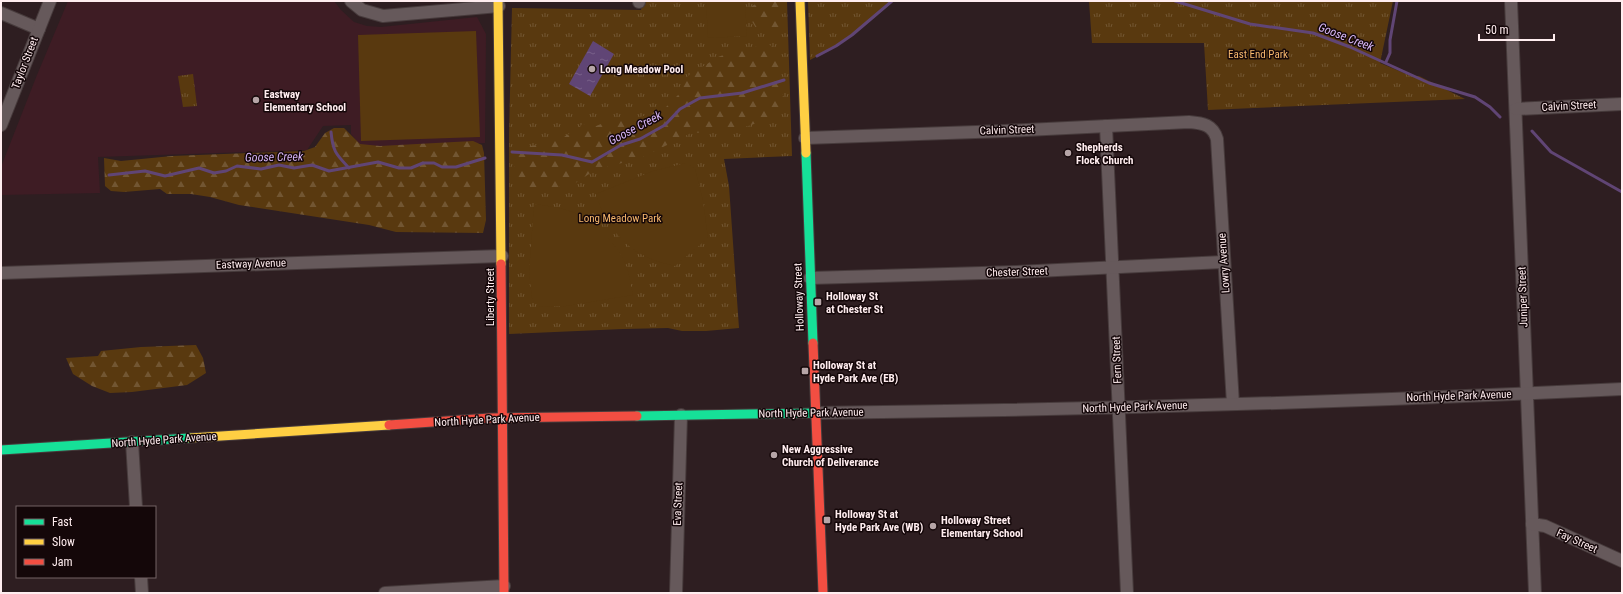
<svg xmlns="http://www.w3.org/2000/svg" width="1623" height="594" viewBox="0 0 1623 594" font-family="'Roboto Condensed',sans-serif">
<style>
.built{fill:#3e1c24}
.grass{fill:url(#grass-tufts)}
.forest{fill:url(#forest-firs)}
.pitch{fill:#59390f}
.water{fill:url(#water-ripples)}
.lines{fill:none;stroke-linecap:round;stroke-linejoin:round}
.stream{stroke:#604575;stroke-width:3}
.street-casing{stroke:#473b3c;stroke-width:14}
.fast-casing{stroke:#473b3c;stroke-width:11}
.slow-casing{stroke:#473b3c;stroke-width:11}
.jam-casing{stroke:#473b3c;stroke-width:11}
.street{stroke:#66595b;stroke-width:12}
.fast{stroke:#16e098;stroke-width:9}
.slow{stroke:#ffcf43;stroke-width:9}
.jam{stroke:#f24e42;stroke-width:9}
.poi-dot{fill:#b6a5a7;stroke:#140709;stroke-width:1.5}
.labels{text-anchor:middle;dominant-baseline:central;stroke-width:3;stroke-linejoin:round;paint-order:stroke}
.park-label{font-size:11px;fill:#f6b76d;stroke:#140709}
.street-label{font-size:11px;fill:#ffedef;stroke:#140709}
.poi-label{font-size:11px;font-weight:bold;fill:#ffedef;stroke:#140709;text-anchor:start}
.water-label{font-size:12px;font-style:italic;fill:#d7b6f6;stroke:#140709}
</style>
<defs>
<pattern id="grass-tufts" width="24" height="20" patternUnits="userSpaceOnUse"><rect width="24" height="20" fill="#59390f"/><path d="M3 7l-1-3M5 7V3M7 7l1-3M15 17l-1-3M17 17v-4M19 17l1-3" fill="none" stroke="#725632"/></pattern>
<pattern id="forest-firs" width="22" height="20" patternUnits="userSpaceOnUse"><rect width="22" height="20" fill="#59390f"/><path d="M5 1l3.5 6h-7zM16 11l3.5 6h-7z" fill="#725632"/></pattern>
<pattern id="water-ripples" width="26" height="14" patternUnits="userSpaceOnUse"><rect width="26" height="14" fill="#604575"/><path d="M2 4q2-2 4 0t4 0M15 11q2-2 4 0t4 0" fill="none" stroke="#786089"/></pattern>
</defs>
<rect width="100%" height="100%" fill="#2e1e21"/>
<path class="built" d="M68,1H334L341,10L354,22L367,26L381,27L477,17L486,34L485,143L362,148L351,134V125L323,126L307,150L98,157L100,193L1,195V167L37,75Z"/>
<g class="grass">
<path d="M643,1H787L792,156L724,159L729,186L739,328L706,331H682L668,328L623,329L509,334V134L512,8L641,10Z"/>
<path d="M808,1H892L884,6L875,17L852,35L836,46L810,60Z"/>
<path d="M1089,1H1393L1380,63L1411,76H1419L1465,99L1208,110L1204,43H1092Z"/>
<path d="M193,74L197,106L183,107L178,76Z"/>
</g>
<g class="forest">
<path d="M761,1H782L781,31L771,32L756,28L748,15L752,6Z"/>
<path d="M770,45C772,47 775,47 776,49C782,56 778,73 776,81C784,94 787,101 780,115L748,126L714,132L691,133L641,158L595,170L574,184L548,189L523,188L516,184L514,161L517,148L544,144L564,137L583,124L596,126L611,120L635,119L665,108L679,94L688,76L718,57L740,49Z"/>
<path d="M334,128H344L360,144L380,146L473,141L482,145L484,153L486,220L483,233L396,232L369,225L239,205L210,197L191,194H167L160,189L124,192L111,191L105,186L104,158L121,161L172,156L304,151L315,147L325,133Z"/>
<path d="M196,345L203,358L206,373L187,385L132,392L110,393L92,386L73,374L66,358L98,356L101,351L141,347Z"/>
</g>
<g class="pitch">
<path d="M706,1H745L747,36L708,38Z"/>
<path d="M476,31L480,137L361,141L358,35Z"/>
<path d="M686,163L695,169L703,201L708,238L675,266C668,264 661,263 654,260C625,250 604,223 596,194L653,171Z"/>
<path d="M534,204C569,208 592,215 613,244C620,252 625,261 628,271C630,279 631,287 633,295L566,306L540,307L532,298L529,272Z"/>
</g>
<path class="water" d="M593,41L614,54L590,96L569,84Z"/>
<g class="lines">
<g class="stream">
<path d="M1175,1L1250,24L1313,33L1350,47L1429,83L1475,97L1490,107L1500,117"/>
<path d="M817,56L836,46L852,35L892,1"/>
<path d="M1386,62L1390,53V40L1397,1"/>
<path d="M1532,131L1551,152L1622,192"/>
<path d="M331,132C333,152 336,154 349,168"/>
<path d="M512,152L562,155L592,162L621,145L640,139L665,125L680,109L700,98L742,93L784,80"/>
<path d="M109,175L145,171L165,176L199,168L214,173L226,171L237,166L261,169L279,165L294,168L312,165L329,171L378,162L399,168H411L423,163H434L442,167H456L485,158"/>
</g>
<defs>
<g id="street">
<path d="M351,1L362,10L383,16L499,6"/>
<path d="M639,1V2"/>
<path d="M1511,1L1535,593"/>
<path d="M1,13L39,29"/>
<path d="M1516,109L1622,104"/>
<path d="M1,125L50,1"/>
<path d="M1106,126L1127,593"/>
<path d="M805,138L1004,131L1189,122C1203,123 1213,125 1217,139L1233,404"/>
<path d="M1,273L502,256"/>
<path d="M810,278L1016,272L1223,262"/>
<path d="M815,413C1084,410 1353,402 1622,389"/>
<path d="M132,442L136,507"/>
<path d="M1532,524L1545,526L1622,561"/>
<path d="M141,577L142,593"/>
<path d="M385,593L504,586"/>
<path d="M676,593L681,415"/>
</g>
<g id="fast">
<path d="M806,153L813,343"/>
<path d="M637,416L815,413"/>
<path d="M1,450L190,438"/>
</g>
<g id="slow">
<path d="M498,1L501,264"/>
<path d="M800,1L806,153"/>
<path d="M190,438L389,425"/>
</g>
<g id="jam">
<path d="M501,264L504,593"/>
<path d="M813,343L823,593"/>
<path d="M389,425L490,418L637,416"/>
</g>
</defs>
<use href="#street" class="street-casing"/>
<use href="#fast" class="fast-casing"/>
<use href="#slow" class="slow-casing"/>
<use href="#jam" class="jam-casing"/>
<use href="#street" class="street"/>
<use href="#fast" class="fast"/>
<use href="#slow" class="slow"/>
<use href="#jam" class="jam"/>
</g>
<g class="poi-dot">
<circle cx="592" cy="69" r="4"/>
<circle cx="256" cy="100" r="4"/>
<circle cx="1068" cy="153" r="4"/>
<rect x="814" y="298" width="8" height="8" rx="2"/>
<rect x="801" y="367" width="8" height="8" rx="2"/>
<circle cx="774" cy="455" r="4"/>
<rect x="823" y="516" width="8" height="8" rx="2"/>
<circle cx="933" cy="526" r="4"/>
</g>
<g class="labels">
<g class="park-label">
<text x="1258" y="54">East End Park</text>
<text x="620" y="218">Long Meadow Park</text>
</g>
<g class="street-label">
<text transform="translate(25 63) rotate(-69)">Taylor Street</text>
<text transform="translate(1569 106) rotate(-3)">Calvin Street</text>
<text transform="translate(1007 130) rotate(-2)">Calvin Street</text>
<text transform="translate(1224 263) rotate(-94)">Lowry Avenue</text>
<text transform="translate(251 264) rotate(-2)">Eastway Avenue</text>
<text transform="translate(1017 272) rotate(-2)">Chester Street</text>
<text transform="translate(490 297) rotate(-90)">Liberty Street</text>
<text transform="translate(799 297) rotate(-92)">Holloway Street</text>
<text transform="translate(1523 297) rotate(-92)">Juniper Street</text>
<text transform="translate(1117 360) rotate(-92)">Fern Street</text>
<text transform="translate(1459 396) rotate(-2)">North Hyde Park Avenue</text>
<text transform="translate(1135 407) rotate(-2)">North Hyde Park Avenue</text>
<text transform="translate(811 413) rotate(-1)">North Hyde Park Avenue</text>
<text transform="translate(487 420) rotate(-3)">North Hyde Park Avenue</text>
<text transform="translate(164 440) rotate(-4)">North Hyde Park Avenue</text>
<text transform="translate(678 504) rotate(-88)">Eva Street</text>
<text transform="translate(1577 541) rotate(24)">Fay Street</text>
</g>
<g class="poi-label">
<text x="600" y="69">Long Meadow Pool</text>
<text x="264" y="94">Eastway<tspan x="264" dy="13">Elementary School</tspan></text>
<text x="1076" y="147">Shepherds<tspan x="1076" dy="13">Flock Church</tspan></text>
<text x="826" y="296">Holloway St<tspan x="826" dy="13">at Chester St</tspan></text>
<text x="813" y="365">Holloway St at<tspan x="813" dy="13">Hyde Park Ave (EB)</tspan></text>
<text x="782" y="449">New Aggressive<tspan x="782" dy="13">Church of Deliverance</tspan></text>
<text x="835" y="514">Holloway St at<tspan x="835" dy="13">Hyde Park Ave (WB)</tspan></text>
<text x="941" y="520">Holloway Street<tspan x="941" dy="13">Elementary School</tspan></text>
</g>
<g class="water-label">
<text transform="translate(1346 37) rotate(21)">Goose Creek</text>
<text transform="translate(635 128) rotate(-28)">Goose Creek</text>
<text transform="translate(274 157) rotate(-1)">Goose Creek</text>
</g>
</g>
<rect width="1623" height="594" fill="none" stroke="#ffedef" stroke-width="4"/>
<rect x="16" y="506" width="140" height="72" fill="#140709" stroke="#726365"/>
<rect x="24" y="519" width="20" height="6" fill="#16e098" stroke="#726365"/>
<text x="52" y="526" font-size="12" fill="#ffedef">Fast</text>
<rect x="24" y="539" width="20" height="6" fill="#ffcf43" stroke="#726365"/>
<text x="52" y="546" font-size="12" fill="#ffedef">Slow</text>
<rect x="24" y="559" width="20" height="6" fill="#f24e42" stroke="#726365"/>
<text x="52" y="566" font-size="12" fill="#ffedef">Jam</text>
<path d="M1479 34v6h75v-6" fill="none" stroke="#ffedef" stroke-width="2"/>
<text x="1485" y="34" font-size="12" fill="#ffedef" stroke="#140709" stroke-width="3" paint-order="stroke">50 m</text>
</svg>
